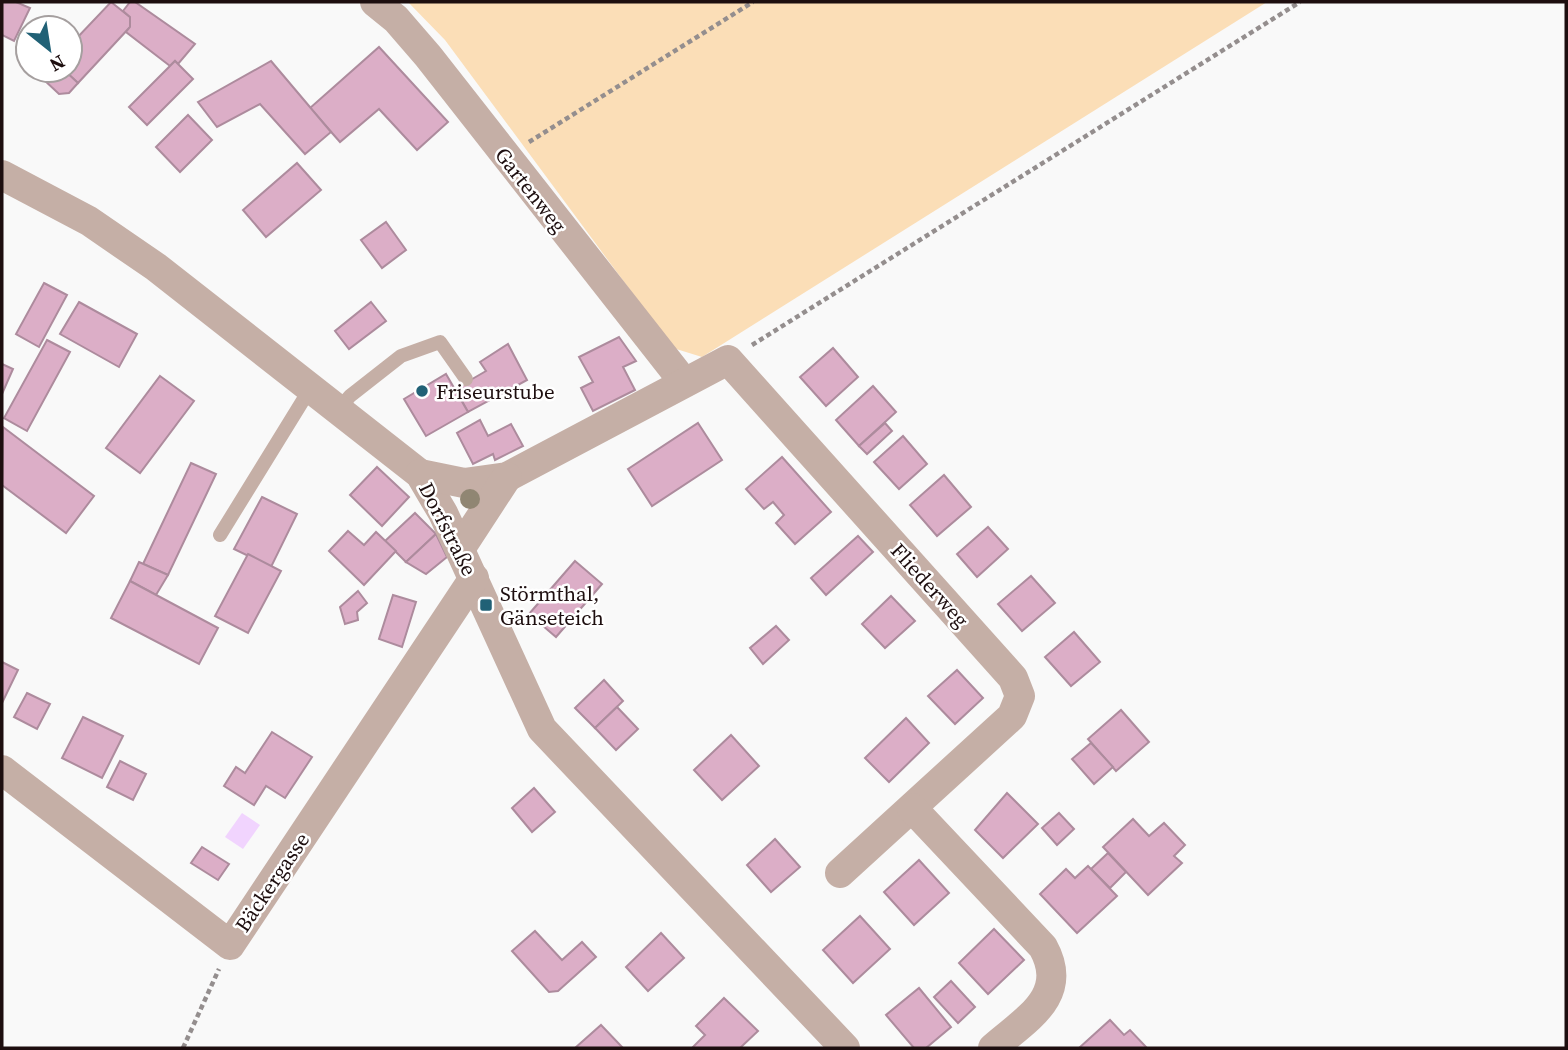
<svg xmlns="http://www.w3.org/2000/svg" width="1568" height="1050" viewBox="0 0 1568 1050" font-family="'Source Serif 4',serif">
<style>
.green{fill:#fbdeb7}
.water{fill:#f1d4fe}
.building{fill:#dcaec7;stroke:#ad8b9d;stroke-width:2}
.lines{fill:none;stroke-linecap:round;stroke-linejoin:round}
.path{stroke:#948e8e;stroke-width:4.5;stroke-dasharray:5 3.5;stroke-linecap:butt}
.service{stroke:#c5afa6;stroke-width:14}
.minor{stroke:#c5afa6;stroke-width:30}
.tree{fill:#908673}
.poi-dot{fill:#216176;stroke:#fff;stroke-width:2.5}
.labels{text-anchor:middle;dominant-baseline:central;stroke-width:5;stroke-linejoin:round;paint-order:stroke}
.street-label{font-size:21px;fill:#1d0e0f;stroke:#fff}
.poi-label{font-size:21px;fill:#1d0e0f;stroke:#fff;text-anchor:start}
</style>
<rect width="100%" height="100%" fill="#f9f9f9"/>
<path class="green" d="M408,2H1267L702,357L673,348L445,40Z"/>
<path class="water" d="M242,813L260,825L243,849L225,837Z"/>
<g class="building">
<path d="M2,2H16L30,8L14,41L2,35Z"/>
<path d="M111,2L130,17V27L78,83L64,70H70V52L77,44L74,41Z"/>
<path d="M130,2H135L195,44L178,64L175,61L170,66L126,32L130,27V17L123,11Z"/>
<path d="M70,37L77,44L70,52Z"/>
<path d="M379,47L448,122L417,150L379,109L340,142L310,108Z"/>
<path d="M175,61L193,79L147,125L129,107Z"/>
<path d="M271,61L331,132L305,154L260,104L217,127L198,102Z"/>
<path d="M42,70H64L78,83L69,93L59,94L42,78Z"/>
<path d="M188,115L212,140L180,172L156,147Z"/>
<path d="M297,163L321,190L266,237L243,210Z"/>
<path d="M386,222L406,250L382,268L361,240Z"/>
<path d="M44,283L67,295L39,347L16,334Z"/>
<path d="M79,302L137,334L119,367L60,334Z"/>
<path d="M371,302L386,321L349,349L335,331Z"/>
<path d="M619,337L636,361L623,367L635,390L593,411L581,388L593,382L579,357Z"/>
<path d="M47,340L70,352L27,431L4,418Z"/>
<path d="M508,344L527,380L468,412L455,389L486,371L480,362Z"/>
<path d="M833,348L858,377L826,406L800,377Z"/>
<path d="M2,364L13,369L2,394Z"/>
<path d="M446,374L468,412L426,436L404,399Z"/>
<path d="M160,376L194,401L140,473L106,448Z"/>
<path d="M873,386L896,412L859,446L836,420Z"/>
<path d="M480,420L488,436L511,424L523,446L495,460L493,454L473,464L457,433Z"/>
<path d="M698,423L722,460L652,506L628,469Z"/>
<path d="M885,423L892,431L867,454L859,446Z"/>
<path d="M3,427L94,496L66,533L2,485Z"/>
<path d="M903,436L927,464L899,489L874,462Z"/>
<path d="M782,457L831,512L795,544L776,523L784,515L773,502L764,509L746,489Z"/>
<path d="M191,463L216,474L168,575L143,564Z"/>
<path d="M377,467L409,497L382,526L350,495Z"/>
<path d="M944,475L971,507L937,536L910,505Z"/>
<path d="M262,497L297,514L271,567L234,549Z"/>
<path d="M415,513L436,534L406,562L385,541Z"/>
<path d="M988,527L1008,549L977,577L957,554Z"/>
<path d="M348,531L364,545L376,532L396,551L364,585L329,551Z"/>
<path d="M436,534L447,557L426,574L406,562Z"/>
<path d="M858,536L873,552L826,595L811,578Z"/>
<path d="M248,554L281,571L248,633L215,616Z"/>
<path d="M575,561L602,584L556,637L529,614Z"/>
<path d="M139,562L168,575L156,595L130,581Z"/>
<path d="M1031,576L1055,603L1022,631L998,604Z"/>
<path d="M130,581L218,628L199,664L111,618Z"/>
<path d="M358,591L367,603L357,612L358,620L345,624L340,607Z"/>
<path d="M393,595L416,602L402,647L379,639Z"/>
<path d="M891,596L915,621L885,648L862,624Z"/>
<path d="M776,626L789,640L763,664L750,648Z"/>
<path d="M1074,632L1100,662L1071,686L1045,657Z"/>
<path d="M2,662L18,670L2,703Z"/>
<path d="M957,670L983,698L955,724L928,696Z"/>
<path d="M604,680L623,701L595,728L575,708Z"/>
<path d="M27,693L50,704L37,729L14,717Z"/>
<path d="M617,707L638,729L616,750L595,728Z"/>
<path d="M1121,710L1149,742L1116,771L1088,739Z"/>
<path d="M83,717L123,736L102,778L62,758Z"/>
<path d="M906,718L929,743L889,782L865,758Z"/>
<path d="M272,732L312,757L285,798L266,786L254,805L224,786L236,767L245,773Z"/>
<path d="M731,735L759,766L722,800L694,770Z"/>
<path d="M1091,743L1113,767L1094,784L1072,759Z"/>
<path d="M120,761L146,774L133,800L107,787Z"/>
<path d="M534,788L555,812L532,832L512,808Z"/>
<path d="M1007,793L1038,824L1003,858L975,830Z"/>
<path d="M1059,813L1074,829L1057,845L1042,828Z"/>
<path d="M1133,819L1149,836L1164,823L1185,845L1174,856L1182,863L1148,895L1103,847Z"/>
<path d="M775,839L800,867L771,892L747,865Z"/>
<path d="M202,847L229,864L218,880L191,863Z"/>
<path d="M1108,853L1126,872L1110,888L1091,869Z"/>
<path d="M919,860L949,893L914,925L884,892Z"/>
<path d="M1088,866L1117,896L1077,933L1040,894L1066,869L1075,878Z"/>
<path d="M860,916L890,949L853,983L823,950Z"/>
<path d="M994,929L1024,960L988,994L959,963Z"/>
<path d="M535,931L562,960L582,942L596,957L558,991L549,992L512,951Z"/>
<path d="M661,933L684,958L648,991L626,967Z"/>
<path d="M951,981L975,1007L958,1023L934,997Z"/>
<path d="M919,988L951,1027L926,1048H914L886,1015Z"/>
<path d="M724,998L758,1031L740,1048H692L705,1035L696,1026Z"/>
<path d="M1110,1020L1124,1035L1130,1030L1147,1048H1079Z"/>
<path d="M601,1025L623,1048H575Z"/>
</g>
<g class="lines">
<g class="path">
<path d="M529,142L753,2"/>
<path d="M752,345L1300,2"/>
<path d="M183,1048L219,969"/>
</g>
<g class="service">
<path d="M338,410L350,396L401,356L440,342L466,379"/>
<path d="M220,535L310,389"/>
</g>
<g class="minor">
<path d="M375,2L396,19L428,56L683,381"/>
<path d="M2,175L89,221L156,267L420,474L443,513L542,729L845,1048"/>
<path d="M420,474L464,483L507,477L728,360L1013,678L1020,696L1012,716L840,873"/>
<path d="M460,549L507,477"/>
<path d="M2,770L230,945L474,578"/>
<path d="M912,808L1043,947C1070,996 1026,1019 993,1048"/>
</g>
</g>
<circle class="tree" cx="470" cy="499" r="10"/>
<g class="poi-dot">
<circle cx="422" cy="391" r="7"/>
<rect x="479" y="598" width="14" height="14" rx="3.5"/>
</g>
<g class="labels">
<g class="street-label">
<text transform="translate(531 190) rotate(52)">Gartenweg</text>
<text transform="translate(448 529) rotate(63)">Dorfstraße</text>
<text transform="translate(930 585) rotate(48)">Fliederweg</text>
<text transform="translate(272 882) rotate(-56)">Bäckergasse</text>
</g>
<g class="poi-label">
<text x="436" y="391">Friseurstube</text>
<text x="500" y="593">Störmthal,<tspan x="500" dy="24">Gänseteich</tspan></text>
</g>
</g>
<rect width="1568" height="1050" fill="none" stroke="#1d0e0f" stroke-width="7"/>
<g transform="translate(49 49) rotate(150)"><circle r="33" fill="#ffffff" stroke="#a59f9f" stroke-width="2"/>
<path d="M0-5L12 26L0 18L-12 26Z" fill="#216176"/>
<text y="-10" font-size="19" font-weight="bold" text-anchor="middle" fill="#1d0e0f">N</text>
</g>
</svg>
